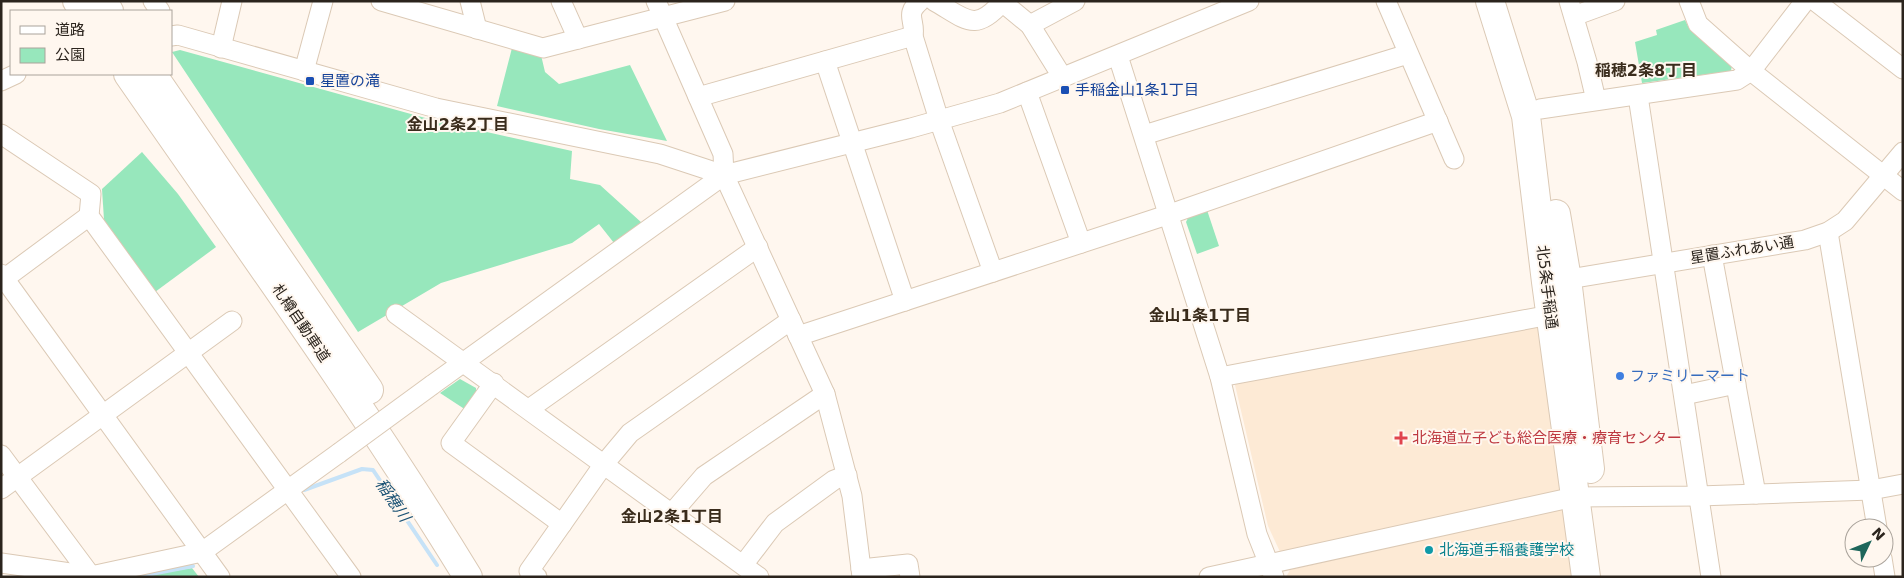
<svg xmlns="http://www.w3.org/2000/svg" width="1904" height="578" viewBox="0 0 1904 578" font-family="'DejaVu Sans','Noto Sans JP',sans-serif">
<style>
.built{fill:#fdead5}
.green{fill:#97e7bc}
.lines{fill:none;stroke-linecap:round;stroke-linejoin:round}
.stream{stroke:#c6e2f7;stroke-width:4}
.minor-casing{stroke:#dbc9b5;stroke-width:21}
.highway-casing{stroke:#dbc9b5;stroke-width:30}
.minor{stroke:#fff;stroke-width:19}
.highway{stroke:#fff;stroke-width:28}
.minor-bridge-casing{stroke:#dbc9b5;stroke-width:21;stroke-linecap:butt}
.minor-bridge{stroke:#fff;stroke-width:19}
.transit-dot{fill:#1a4fb4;stroke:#fff7ef;stroke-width:2}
.shop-dot{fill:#3f7fe0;stroke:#fff7ef;stroke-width:2}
.health-dot{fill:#e0444e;stroke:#fff7ef;stroke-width:2}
.culture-dot{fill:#0f9aa8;stroke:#fff7ef;stroke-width:2}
.labels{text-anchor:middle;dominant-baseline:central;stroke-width:4;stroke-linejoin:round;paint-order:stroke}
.transit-label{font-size:15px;fill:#164399;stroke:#fff7ef;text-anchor:start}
.street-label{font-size:15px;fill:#2b241d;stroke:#fff7ef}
.shop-label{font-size:15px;fill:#366cbe;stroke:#fff7ef;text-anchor:start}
.health-label{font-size:15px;fill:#be3a42;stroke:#fff7ef;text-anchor:start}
.culture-label{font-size:15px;fill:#0d838f;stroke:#fff7ef;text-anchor:start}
.neighbourhood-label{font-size:16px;font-weight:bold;fill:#3a2c1c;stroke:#fff7ef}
.water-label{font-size:16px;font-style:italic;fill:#1c5375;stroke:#fff7ef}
</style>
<rect width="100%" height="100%" fill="#fff7ef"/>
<g class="built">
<path d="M1540,325L1563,491L1281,554L1268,526L1235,385L1239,379Z"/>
<path d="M1559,507L1564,510L1572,577H1286L1290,570Z"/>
</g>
<g class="green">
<path d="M1685,20L1690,30L1732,65L1731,71L1642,83L1635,42L1657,35L1656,30Z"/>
<path d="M512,48L541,55L545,72L559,84L630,65L667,141L599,129L497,106Z"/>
<path d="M180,50L429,119L572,151L570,179L600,185L642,223L614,243L599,224L572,243L441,283L358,332L172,52Z"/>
<path d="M142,152L178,194L216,247L155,292L104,220L102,189Z"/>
<path d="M1207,210L1219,246L1197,254L1186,222L1189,216Z"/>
<path d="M460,379L476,388V395L466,410L440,393Z"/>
<path d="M192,568L199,577H135Z"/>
</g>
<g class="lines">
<g class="stream">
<path d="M304,490L362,469L373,470L437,565"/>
<path d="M136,577L193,566"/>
</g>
<defs>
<g id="minor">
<path d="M153,1L160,11"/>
<path d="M381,1L543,48L725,1"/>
<path d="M470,1L477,29"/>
<path d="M561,1L578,39"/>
<path d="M656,1L723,154L724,175L825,394L852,496L862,577"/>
<path d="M920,1C904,15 916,20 913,36L939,120L993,272"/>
<path d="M934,1C966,19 975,34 1003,1"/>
<path d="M1386,1L1454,159"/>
<path d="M1569,1L1587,62L1596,100"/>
<path d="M1689,1L1698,24L1751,71L1903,191"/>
<path d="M1815,1L1903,69"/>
<path d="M1002,2L1030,25L1063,78"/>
<path d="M1574,16L1615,1"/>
<path d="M1030,25L1075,1"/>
<path d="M171,36L178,35L436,108L660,154L724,175"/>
<path d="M221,48L232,1"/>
<path d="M1118,56L1220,377L1257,534L1274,577"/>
<path d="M825,61L905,301"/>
<path d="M304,71L323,1"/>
<path d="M1,81L16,74"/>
<path d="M1027,92L1081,243"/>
<path d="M1638,96L1711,577"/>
<path d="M698,97L913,36"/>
<path d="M1540,109L1737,80L1751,71L1805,1"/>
<path d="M1,134L91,194L89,216L351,577"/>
<path d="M1144,135L1408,54"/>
<path d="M1828,232L1877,528"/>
<path d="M1712,255L1756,494"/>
<path d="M1,274L220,577"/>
<path d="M1,281L89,216"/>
<path d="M1557,281L1805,240L1828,232L1845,221L1903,152"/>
<path d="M396,314L759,577"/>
<path d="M798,336L1170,214L1438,121"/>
<path d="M1220,377L1550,315"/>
<path d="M494,383L451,443L562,524"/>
<path d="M432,385L724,175L911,128L1000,103L1249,1"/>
<path d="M1684,395L1736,384"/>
<path d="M529,409L758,247"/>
<path d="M1,455L91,576"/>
<path d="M1,489L232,321"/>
<path d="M672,513L704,476L825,394"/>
<path d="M1882,558L1885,577"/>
<path d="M1,563L91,576L202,552L339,453"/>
<path d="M743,565L775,523L834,480L847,475"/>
<path d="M861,569L908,564L910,577"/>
<path d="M537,577L529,571L604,464L630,433L791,320"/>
<path d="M1209,577L1574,497L1699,496L1871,490L1903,484"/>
</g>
<g id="highway">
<path d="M77,1L84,11"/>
<path d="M102,1L109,11"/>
<path d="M1490,1L1526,116L1546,282L1586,577"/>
<path d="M128,74C243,240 362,404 468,577"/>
<path d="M152,74L369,390"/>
<path d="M1556,214L1567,279L1590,469"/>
</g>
</defs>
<use href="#minor" class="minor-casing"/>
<use href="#highway" class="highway-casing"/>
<use href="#minor" class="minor"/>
<use href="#highway" class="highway"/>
<defs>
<path id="minor-bridge" d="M339,453L432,385"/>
</defs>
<use href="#minor-bridge" class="minor-bridge-casing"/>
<use href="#minor-bridge" class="minor-bridge"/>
</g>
<g class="transit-dot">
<rect x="305" y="76" width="10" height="10" rx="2.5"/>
<rect x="1060" y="85" width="10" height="10" rx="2.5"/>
</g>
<circle class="shop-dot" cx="1620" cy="376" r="5"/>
<path class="health-dot" d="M1398.5 430.5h5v5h5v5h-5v5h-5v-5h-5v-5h5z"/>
<circle class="culture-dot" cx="1429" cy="550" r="5"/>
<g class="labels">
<g class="transit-label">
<text x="320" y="81">星置の滝</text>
<text x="1075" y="90">手稲金山1条1丁目</text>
</g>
<g class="street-label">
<text transform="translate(1742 250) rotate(-9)">星置ふれあい通</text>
<text transform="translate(1547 287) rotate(83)">北5条手稲通</text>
<text transform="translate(301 323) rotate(56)">札樽自動車道</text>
</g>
<g class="shop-label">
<text x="1630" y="376">ファミリーマート</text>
</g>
<g class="health-label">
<text x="1412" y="438">北海道立子ども総合医療・療育センター</text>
</g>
<g class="culture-label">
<text x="1439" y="550">北海道手稲養護学校</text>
</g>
<g class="neighbourhood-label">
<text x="1646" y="70">稲穂2条8丁目</text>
<text x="458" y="124">金山2条2丁目</text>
<text x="1200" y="315">金山1条1丁目</text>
<text x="672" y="516">金山2条1丁目</text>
</g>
<g class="water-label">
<text transform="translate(393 500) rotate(56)">稲穂川</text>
</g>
</g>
<rect width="1904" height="578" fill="none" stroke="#2b241d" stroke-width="5"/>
<rect x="10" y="10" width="162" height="65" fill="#fff7ef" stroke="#aaa39b"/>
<rect x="20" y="26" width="25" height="8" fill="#ffffff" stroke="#aaa39b"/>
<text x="55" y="35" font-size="15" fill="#2b241d">道路</text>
<rect x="20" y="48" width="25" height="15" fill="#97e7bc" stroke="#aaa39b"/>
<text x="55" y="60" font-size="15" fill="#2b241d">公園</text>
<g transform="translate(1869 543) rotate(47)"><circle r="24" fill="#fff7ef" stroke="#aaa39b"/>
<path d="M0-4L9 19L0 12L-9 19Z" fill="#1e665b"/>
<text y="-8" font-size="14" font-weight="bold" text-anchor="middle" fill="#2b241d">N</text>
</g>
</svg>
